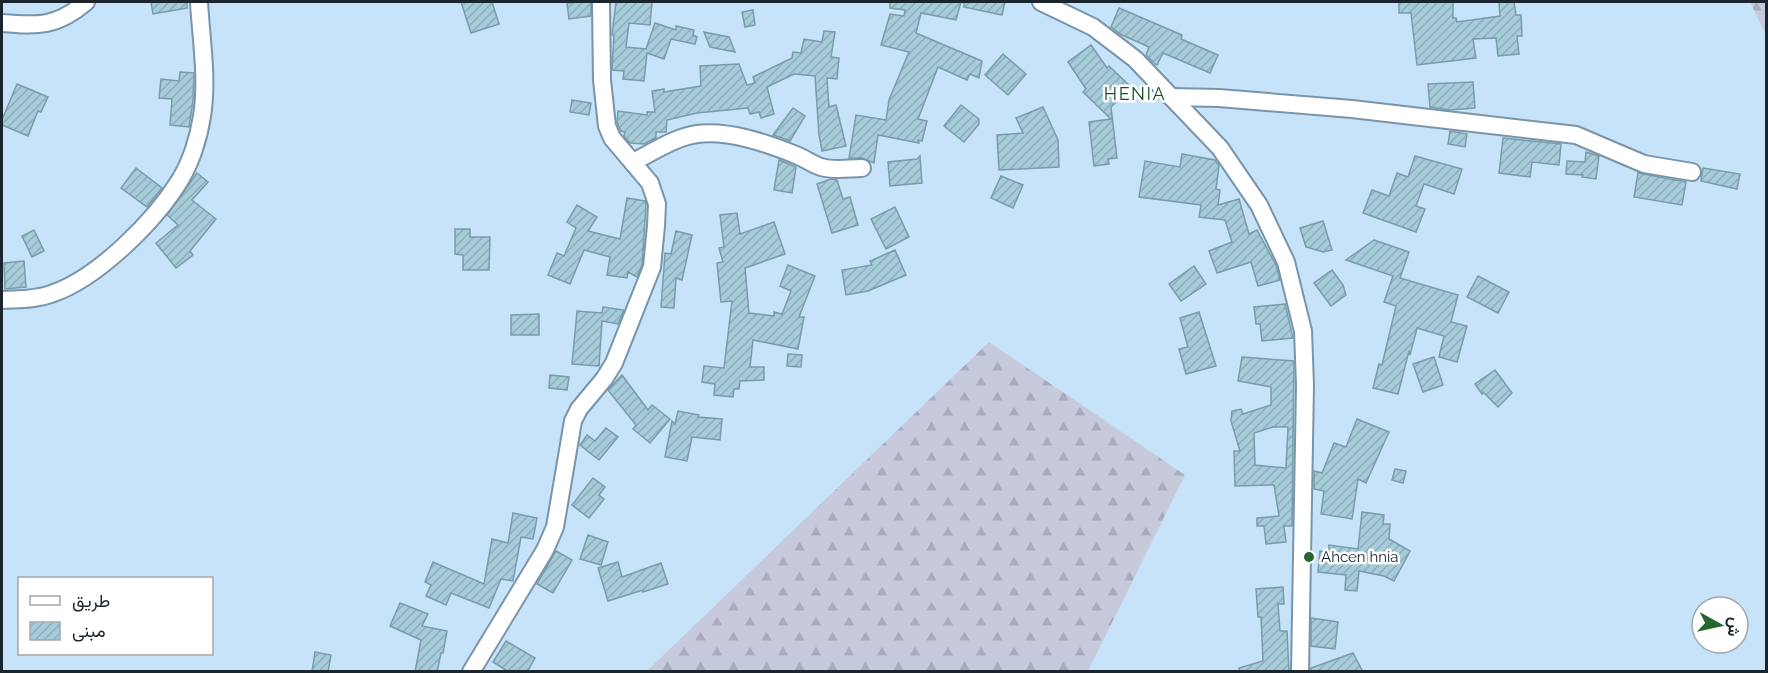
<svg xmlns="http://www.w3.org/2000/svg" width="1768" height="673" viewBox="0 0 1768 673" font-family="Raleway,Vazirmatn,sans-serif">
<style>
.forest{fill:url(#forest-firs)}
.building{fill:url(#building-hatch);stroke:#789ca9;stroke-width:1.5;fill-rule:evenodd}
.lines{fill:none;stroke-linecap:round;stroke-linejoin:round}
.minor-casing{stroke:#7a95aa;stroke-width:20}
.minor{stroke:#fff;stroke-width:16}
.poi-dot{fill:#26652e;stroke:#fff;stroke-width:2}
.labels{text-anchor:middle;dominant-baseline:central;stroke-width:5;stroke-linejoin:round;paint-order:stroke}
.poi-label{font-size:15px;fill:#1a252d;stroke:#fff;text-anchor:start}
.quarter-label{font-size:18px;letter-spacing:1.5px;fill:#165120;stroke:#fff}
</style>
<defs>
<pattern id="forest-firs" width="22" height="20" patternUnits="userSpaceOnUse" patternTransform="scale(1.5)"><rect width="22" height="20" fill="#c7c9dd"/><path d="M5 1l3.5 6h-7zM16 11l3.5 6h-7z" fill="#aaacbe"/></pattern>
<pattern id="building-hatch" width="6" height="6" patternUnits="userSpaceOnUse" patternTransform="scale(1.5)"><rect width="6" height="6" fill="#a6cbd9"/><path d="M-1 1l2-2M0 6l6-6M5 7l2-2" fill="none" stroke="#8eaebb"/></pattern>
</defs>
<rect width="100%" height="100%" fill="#c6e3fa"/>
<g class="forest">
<path d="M1750,2H1766V35Z"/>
<path d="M989,342L1185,475L1088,671H647Z"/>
</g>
<g class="building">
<path d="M151,2H187V8L153,14Z"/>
<path d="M461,2H492L499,24L471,33Z"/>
<path d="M579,2H591V16L569,19L567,3Z"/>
<path d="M616,2H652L650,25L629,23L626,47L646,49L655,23L676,30V26L694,30L693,35L697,37L695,44L671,39L664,59L647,53L644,81L623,79L624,71L612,70L614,35H612Z"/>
<path d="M890,2H961L956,20L921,13L916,33L982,61L979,78L970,74L967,80L938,67L918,119L927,121L922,141L918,140L919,143L878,135L874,163L862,158H849L856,115L886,120L889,100L909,52L881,45L890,14L904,16L905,10L890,8Z"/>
<path d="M964,2H1005L1002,15L964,7Z"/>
<path d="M1399,2H1453V18H1456L1457,22L1500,16L1499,2H1514L1516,15H1521L1522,36H1517L1519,54L1498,56L1496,38L1473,39L1476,58L1417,65L1411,13H1399Z"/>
<path d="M1119,8L1182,35L1181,39L1218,55L1210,73L1163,53L1157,65L1155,64L1146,55L1149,47L1120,34L1111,27Z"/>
<path d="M753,10L755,25L745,27L742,12Z"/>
<path d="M824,31L835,32L831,57L839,58L837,79L827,78L829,107L836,105L846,146L822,151L819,135L815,76L794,74L767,87L774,114L761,118L759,112L750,114L748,108L697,113L667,120L666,132H656V138L644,144L630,143L624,136L625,132L621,131L617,122L618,111L647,115V112H655L652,91L664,89V92L701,86L700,66L739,64L747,85L755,83L753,77L792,58L793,52L801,53L804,39L822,42Z"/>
<path d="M704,32L729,37L735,52L710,47Z"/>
<path d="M1091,45L1107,68L1109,66L1131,87L1111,107L1117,158L1108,159L1109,164L1094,166L1089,122L1111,119L1083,92L1086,89L1068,62Z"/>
<path d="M1003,54L1026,74L1008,95L985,75Z"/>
<path d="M180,72L194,73L193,101L189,127L170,125L172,99L159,98L161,79L179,81Z"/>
<path d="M1473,82L1475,108L1449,110L1430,107L1428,84Z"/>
<path d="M17,84L48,97L41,112L38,111L28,136L2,125V120Z"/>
<path d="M572,100L591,103L589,115L570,112Z"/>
<path d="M961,105L979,119V124L964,142L944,126Z"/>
<path d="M1043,107L1058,140L1059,167L999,170L997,135L1023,133L1016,118Z"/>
<path d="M793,108L805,116L790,141L773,135Z"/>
<path d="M1450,131L1467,134L1465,147L1448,144Z"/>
<path d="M1503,138L1561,144L1559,165L1532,162L1530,177L1499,173Z"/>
<path d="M1586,152L1599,156L1596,179L1582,177L1583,175L1566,174L1567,161L1585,162Z"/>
<path d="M1182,154L1215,160L1219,166L1216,189L1220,190L1218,205L1239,199L1249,234L1257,230L1276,265L1280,280L1258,286L1251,262L1217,273L1209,251L1232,242L1225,220L1199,217L1201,205L1139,197L1145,161L1180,167Z"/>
<path d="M920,156L922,183L890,186L888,162L917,159Z"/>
<path d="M1415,156L1462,169L1454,194L1424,184L1416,206L1425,209L1416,232L1363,213L1372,190L1389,196L1397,173L1408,177Z"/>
<path d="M779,160L796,167L792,193L774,190Z"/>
<path d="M136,168L162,188L147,207L121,188Z"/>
<path d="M1703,168L1740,174L1737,189L1701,181Z"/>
<path d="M197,173L208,182L192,200L216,219L190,251L193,255L176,268L156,243L178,225L167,215Z"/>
<path d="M1638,173L1686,182L1682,205L1634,197Z"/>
<path d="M1001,176L1023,185L1013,208L991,198Z"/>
<path d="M831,179L837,180L843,199L850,197L858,225L832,233L817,184Z"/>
<path d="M627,198L645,201L646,205L642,265L637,277L628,272L627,278L607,275L610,257L584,250L570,284L548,275L557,253L564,256L576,228L567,222L577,205L597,217L588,231L620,239Z"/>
<path d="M895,207L909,237L886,249L871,219Z"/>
<path d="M737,213L740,234L774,222L785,254L745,268L749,313L774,316V312L782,314L791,291L780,286L788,265L815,276L799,317H804L798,349L753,340L750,367H764V380L740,381L739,389H734L733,397L714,395L715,384L702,382L704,366L724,368L732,301L721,302L717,263L723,262L719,248L724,247L720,215Z"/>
<path d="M1323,221L1332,250L1323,252L1306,247L1300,228Z"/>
<path d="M455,229H470V237H490L489,270H463V255L455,254Z"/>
<path d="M34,230L44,251L32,257L22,236Z"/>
<path d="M676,231L692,235L682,280L676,278L674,308L661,307L665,253L671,254Z"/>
<path d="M1374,240L1409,252L1400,278L1458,295L1451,322L1467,326L1457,362L1439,357L1444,336L1417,328L1410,355L1409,351L1398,394L1373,388L1379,364L1382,365L1396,306L1384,302L1393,276L1346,260Z"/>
<path d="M895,250L906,275L868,291L846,295L842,270L872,265L870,261Z"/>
<path d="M24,261L26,287L5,289L4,263Z"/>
<path d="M1194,266L1206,284L1181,301L1169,284Z"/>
<path d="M1332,270L1343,285L1346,295L1331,306L1314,283Z"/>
<path d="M1478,276L1509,292L1498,313L1467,297Z"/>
<path d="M1285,304L1293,338L1262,341L1260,324H1256L1254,307Z"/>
<path d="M603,307L624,310L618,324L602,321L599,366L572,364L577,311L602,313Z"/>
<path d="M1199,312L1216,366L1186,374L1179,349L1188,347L1180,318Z"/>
<path d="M539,314V335H511V315Z"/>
<path d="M788,354L802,355L801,367L787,366Z"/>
<path d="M1242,357L1294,361L1292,526H1284L1286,542L1266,544L1264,526H1257V518L1279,516L1274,485L1235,486L1234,451H1240L1231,421L1232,411L1241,409L1243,414L1271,405V387L1238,381ZM1273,427H1288L1286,468L1255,465L1254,433Z"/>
<path d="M1434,357L1443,385L1423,392L1413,364Z"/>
<path d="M1495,370L1512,393L1498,407L1483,392L1482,394L1475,384Z"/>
<path d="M550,375L569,377L567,390L549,388Z"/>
<path d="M622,375L648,410L652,405L670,419L650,443L633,429L636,425L608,390Z"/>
<path d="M678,411L699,415L698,417L722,419L720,440L692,437L687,461L665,457L672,421L675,424Z"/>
<path d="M1357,419L1389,432L1366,483L1358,479L1352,519L1321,514L1324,491L1314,489V471L1322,473L1334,443L1346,447Z"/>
<path d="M606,428L618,437L599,460L580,445L587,435L595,441Z"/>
<path d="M1395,469L1406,471L1403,483L1392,480Z"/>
<path d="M593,478L605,487L599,495L604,499L589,518L572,505Z"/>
<path d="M1362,512L1384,515L1383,524H1390L1389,539L1410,551L1394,581L1384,576L1359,571L1357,591L1345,590L1346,575L1318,572L1320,551L1329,552V545L1358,549Z"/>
<path d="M513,513L537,518L533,539L521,537L513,581L501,579L489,608L451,593L446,605L426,596L431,585L425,582L433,562L484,584L492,539L508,543Z"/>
<path d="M588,535L608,542L601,565L580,559Z"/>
<path d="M556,551L572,560L553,593L537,584Z"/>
<path d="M618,562L622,577L661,563L668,584L643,592V590L608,601L598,568Z"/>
<path d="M1283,587L1284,604H1278L1280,631H1287L1289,672H1239V668L1263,661L1261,617H1258L1256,589Z"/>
<path d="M400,603L428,614L422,626L447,631L443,653H441L437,672H415L421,640L390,626Z"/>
<path d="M1311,618L1338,622L1335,649L1311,646Z"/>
<path d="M506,641L535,658L527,672H509L493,662Z"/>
<path d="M315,652L331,655L328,672H312Z"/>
<path d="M1353,653L1363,672H1311V668Z"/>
</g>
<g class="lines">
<defs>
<g id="minor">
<path d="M1041,2L1093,27L1135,59L1220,148L1259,205L1286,262L1303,331L1305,385L1300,672"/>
<path d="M2,23C38,26 57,27 86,2"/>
<path d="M1171,97L1219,98L1352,109L1576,135L1644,164L1692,172"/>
<path d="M633,162C653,152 675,137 697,134C729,130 766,143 796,155C804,158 812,164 821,167C834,171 849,168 862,168"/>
<path d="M2,300C18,299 35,300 51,294C97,279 155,221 180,180C191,162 199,137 202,116C208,78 201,39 199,2"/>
<path d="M471,672L545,550L555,527L573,421L579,409L604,379L614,363L652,267L656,226L657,204L650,183L612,138L607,126L602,80L601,2"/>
</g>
</defs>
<use href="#minor" class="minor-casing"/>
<use href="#minor" class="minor"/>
</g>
<circle class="poi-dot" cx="1309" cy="557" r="6"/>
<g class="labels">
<g class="poi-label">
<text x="1321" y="557">Ahcen hnia</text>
</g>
<g class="quarter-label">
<text x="1135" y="93">HENIA</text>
</g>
</g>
<rect width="1768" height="673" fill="none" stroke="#1a252d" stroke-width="6"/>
<rect x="18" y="577" width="195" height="78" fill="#ffffff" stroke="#a3a8ab" stroke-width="1.5"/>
<rect x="30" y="596" width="30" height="9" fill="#ffffff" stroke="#a3a8ab" stroke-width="1.5"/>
<text x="72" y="607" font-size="18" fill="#1a252d">طريق</text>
<rect x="30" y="622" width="30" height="18" fill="url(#building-hatch)" stroke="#a3a8ab" stroke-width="1.5"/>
<text x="72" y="637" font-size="18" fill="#1a252d">مبنى</text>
<g transform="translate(1720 625) rotate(98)"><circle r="28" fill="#ffffff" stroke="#a3a8ab" stroke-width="1.5"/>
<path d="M0-4.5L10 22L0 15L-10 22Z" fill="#26652e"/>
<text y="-9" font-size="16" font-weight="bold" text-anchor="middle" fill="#1a252d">ش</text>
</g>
</svg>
